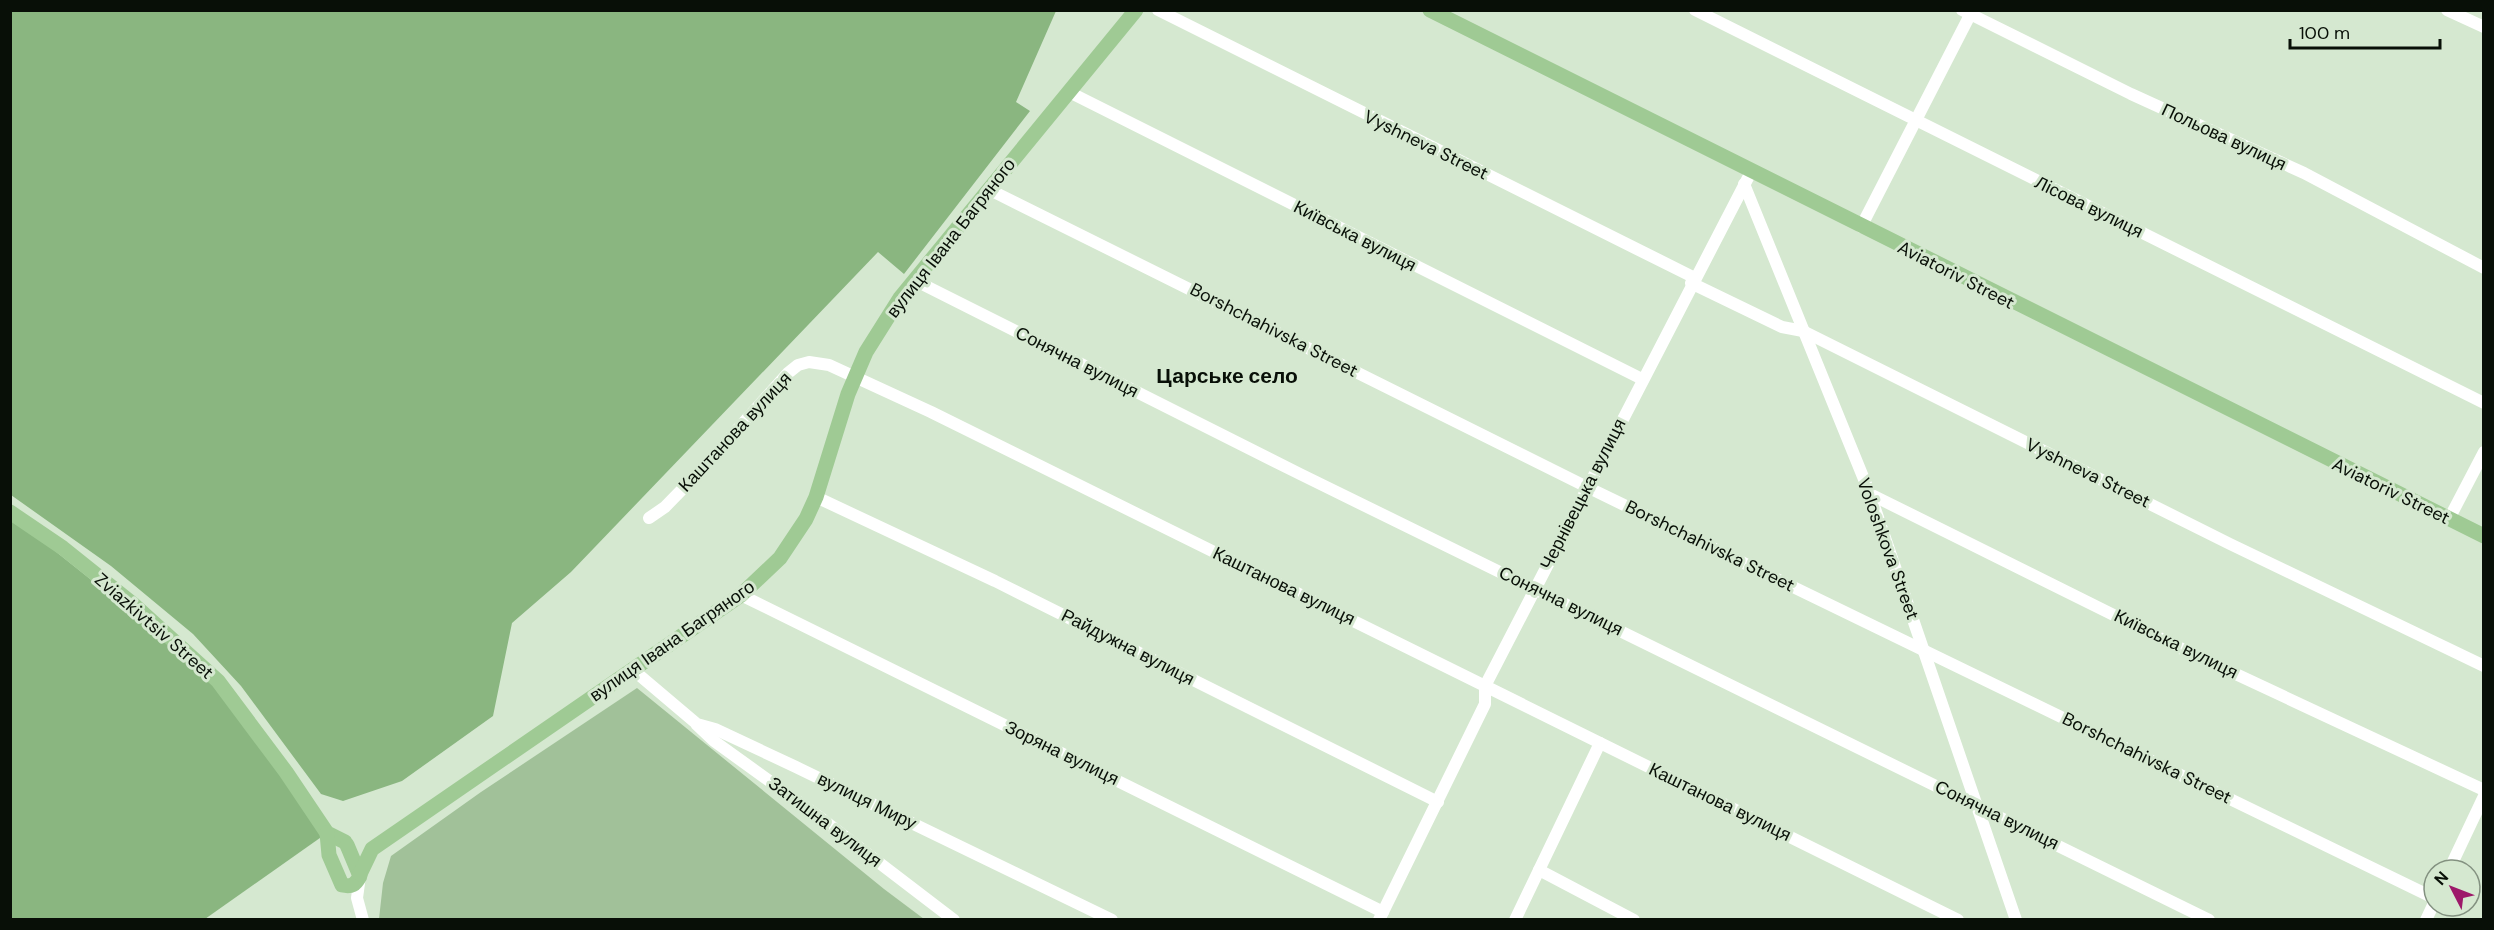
<svg xmlns="http://www.w3.org/2000/svg" width="2494" height="930" viewBox="0 0 2494 930" font-family="'DM Sans',sans-serif">
<style>
.green{fill:#a1c199}
.forest{fill:#8ab680}
.lines{fill:none;stroke-linecap:round;stroke-linejoin:round}
.minor{stroke:#fff;stroke-width:12}
.major{stroke:#9fca94;stroke-width:15}
.labels{text-anchor:middle;dominant-baseline:central;stroke-width:6;stroke-linejoin:round;paint-order:stroke}
.street-label{font-size:18px;fill:#080f07;stroke:#d5e8d0}
.quarter-label{font-size:21px;font-weight:bold;fill:#080f07;stroke:#d5e8d0}
</style>
<rect width="100%" height="100%" fill="#d5e8d0"/>
<path class="green" d="M637,688L884,889L924,919H379L383,883L391,856L481,792Z"/>
<g class="forest">
<path d="M11,10H1056V11L1016,102L1030,111L904,274L878,252L571,572L512,623L493,716L402,781L343,801L321,794L241,686L193,634L111,566L11,495Z"/>
<path d="M10,515L218,681L327,833L205,919H11Z"/>
</g>
<g class="lines">
<g class="minor">
<path d="M1158,10L1695,278"/>
<path d="M1695,10L2484,403"/>
<path d="M1962,10L2131,94L2304,173L2484,268"/>
<path d="M2447,10L2484,27"/>
<path d="M1069,92L1642,379"/>
<path d="M1744,184L1870,494L2016,920"/>
<path d="M988,189L1587,487L2434,898"/>
<path d="M1861,227L1970,15"/>
<path d="M914,280L1300,474L2209,920"/>
<path d="M1691,283L1782,327L1803,331L2230,544L2484,666"/>
<path d="M1870,494L2180,648L2484,790"/>
<path d="M816,497L995,581L1438,802"/>
<path d="M649,518L665,507L701,470L788,373L798,365L809,362L829,365L931,412L1958,920"/>
<path d="M2449,519L2484,452"/>
<path d="M741,595L1383,912"/>
<path d="M632,669L697,724L715,729L796,767L1112,920"/>
<path d="M697,725L714,741L818,816L954,920"/>
<path d="M1539,870L1634,920"/>
<path d="M2449,870L2484,796"/>
<path d="M360,876L357,898L363,920"/>
<path d="M1379,920L1485,704V686L1752,170"/>
<path d="M1515,920L1600,743"/>
<path d="M2426,920L2434,903"/>
</g>
<g class="major">
<path d="M1430,10L2484,536"/>
<path d="M10,512L63,548L133,604L218,681L286,772L327,833L345,842"/>
<path d="M327,833L329,855L342,885C352,887 355,885 360,876L347,845"/>
<path d="M360,874L372,849L741,595L780,558L806,519L816,497L848,394L866,352L900,298L1136,10"/>
</g>
</g>
<g class="labels">
<g class="street-label">
<text transform="translate(2224 137) rotate(25)">Польова вулиця</text>
<text transform="translate(1426 145) rotate(26)">Vyshneva Street</text>
<text transform="translate(2089 207) rotate(26)">Лісова вулиця</text>
<text transform="translate(1355 236) rotate(27)">Київська вулиця</text>
<text transform="translate(951 238) rotate(-52)">вулиця Івана Багряного</text>
<text transform="translate(1956 275) rotate(27)">Aviatoriv Street</text>
<text transform="translate(1274 330) rotate(27)">Borshchahivska Street</text>
<text transform="translate(1077 362) rotate(27)">Сонячна вулиця</text>
<text transform="translate(735 432) rotate(-47)">Каштанова вулиця</text>
<text transform="translate(2088 473) rotate(26)">Vyshneva Street</text>
<text transform="translate(2391 491) rotate(26)">Aviatoriv Street</text>
<text transform="translate(1583 494) rotate(-63)">Чернівецька вулиця</text>
<text transform="translate(1710 546) rotate(26)">Borshchahivska Street</text>
<text transform="translate(1888 549) rotate(70)">Voloshkova Street</text>
<text transform="translate(1284 586) rotate(26)">Каштанова вулиця</text>
<text transform="translate(1561 601) rotate(26)">Сонячна вулиця</text>
<text transform="translate(154 626) rotate(41)">Zviazkivtsiv Street</text>
<text transform="translate(672 641) rotate(-35)">вулиця Івана Багряного</text>
<text transform="translate(2176 644) rotate(26)">Київська вулиця</text>
<text transform="translate(1128 647) rotate(27)">Райдужна вулиця</text>
<text transform="translate(1062 753) rotate(26)">Зоряна вулиця</text>
<text transform="translate(2147 758) rotate(26)">Borshchahivska Street</text>
<text transform="translate(867 801) rotate(26)">вулиця Миру</text>
<text transform="translate(1720 802) rotate(26)">Каштанова вулиця</text>
<text transform="translate(1997 815) rotate(26)">Сонячна вулиця</text>
<text transform="translate(825 822) rotate(37)">Затишна вулиця</text>
</g>
<g class="quarter-label">
<text x="1227" y="376">Царське село</text>
</g>
</g>
<rect width="2494" height="930" fill="none" stroke="#080f07" stroke-width="24"/>
<g transform="translate(2452 888) rotate(312)"><circle r="28" fill="#d5e8d0" stroke="#839180" stroke-width="1.5"/>
<path d="M0-4.5L10 22L0 15L-10 22Z" fill="#9d1869"/>
<text y="-9" font-size="16" font-weight="bold" text-anchor="middle" fill="#080f07">N</text>
</g>
<path d="M2290 39v9h150v-9" fill="none" stroke="#080f07" stroke-width="3"/>
<text x="2299" y="39" font-size="18" fill="#080f07" stroke="#d5e8d0" stroke-width="4.5" paint-order="stroke">100 m</text>
</svg>
